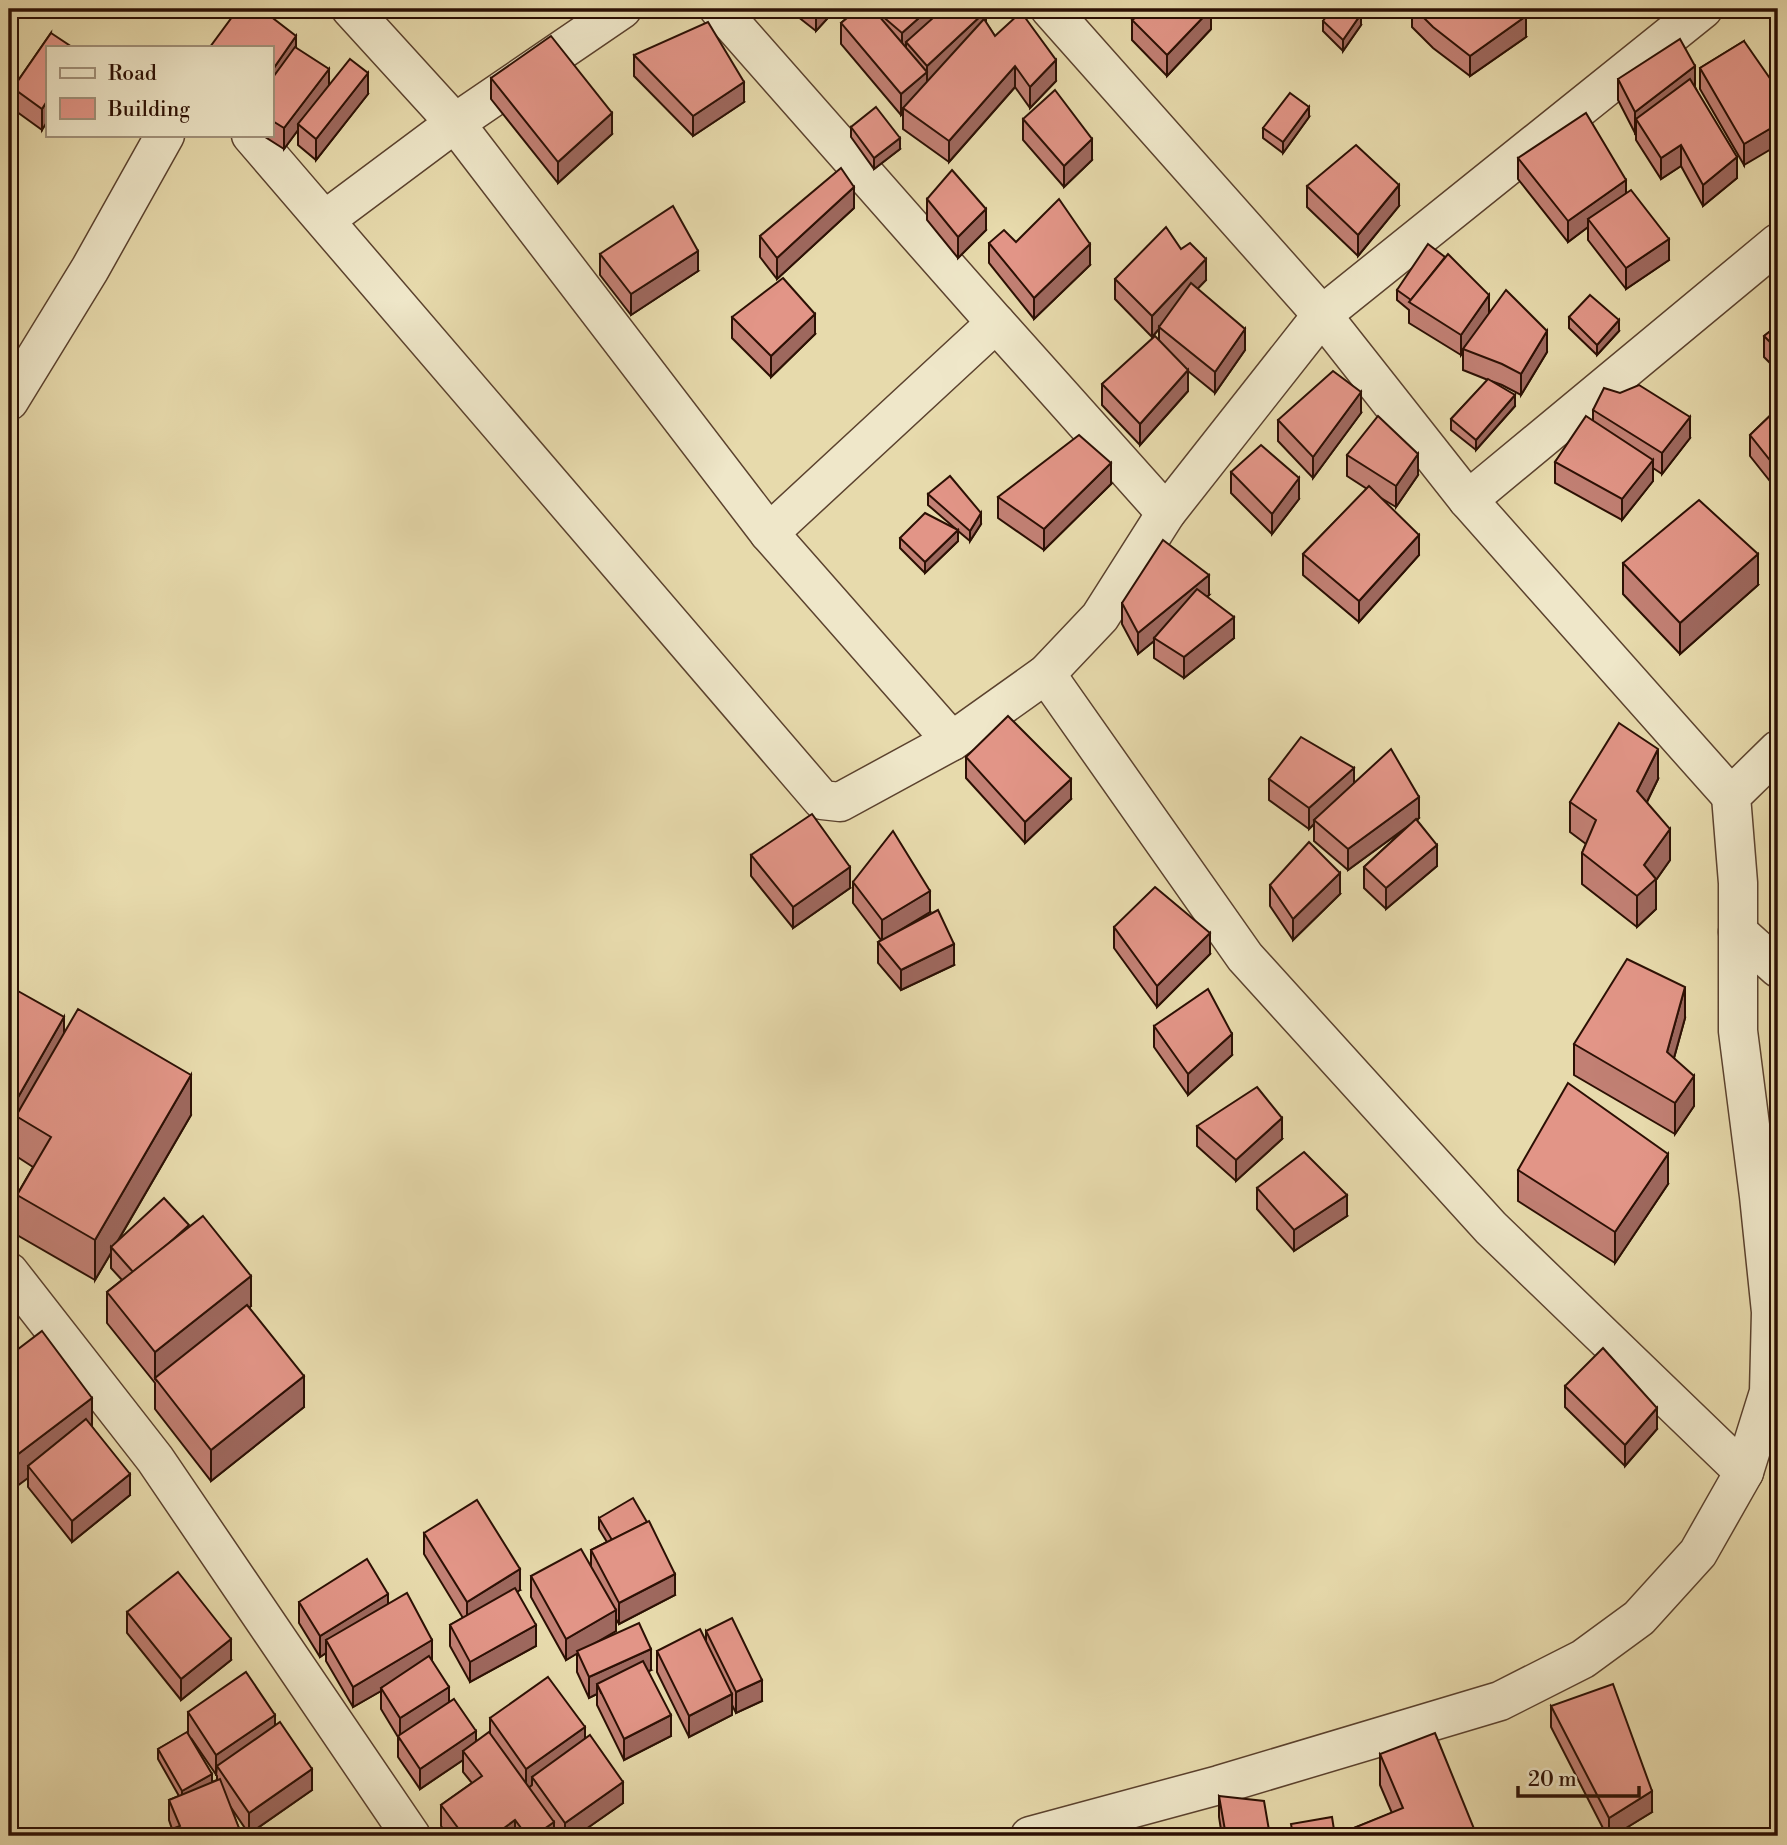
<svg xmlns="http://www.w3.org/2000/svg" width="1787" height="1845" viewBox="0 0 1787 1845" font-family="'Libre Bodoni',serif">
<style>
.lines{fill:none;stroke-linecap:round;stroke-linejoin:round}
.minor-casing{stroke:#5b422e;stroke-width:41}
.minor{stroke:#efe7c9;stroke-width:38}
.wall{fill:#c28074;stroke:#2c1004;stroke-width:2;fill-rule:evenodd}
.shaded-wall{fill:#9e685e;stroke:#2c1004;stroke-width:2}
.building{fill:#e29587;stroke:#2c1004;stroke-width:2}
</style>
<rect width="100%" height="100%" fill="#e7daac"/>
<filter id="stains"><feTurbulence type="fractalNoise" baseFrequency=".00286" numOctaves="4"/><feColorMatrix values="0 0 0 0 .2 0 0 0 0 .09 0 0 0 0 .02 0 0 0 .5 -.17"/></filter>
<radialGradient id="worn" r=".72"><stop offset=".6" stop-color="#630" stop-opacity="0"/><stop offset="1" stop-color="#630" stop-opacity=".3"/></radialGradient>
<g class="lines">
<defs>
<g id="minor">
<path d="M351,9L455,123L769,533L952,741"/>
<path d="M719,9L996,323"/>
<path d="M1050,9L1322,315L1468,500L1731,796"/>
<path d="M251,135L822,800L840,802L952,741L1046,674L1100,617L1166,513L1322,315L1703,9"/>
<path d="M325,220L455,123L622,9"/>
<path d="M9,401L90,269L165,135"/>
<path d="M1468,500L1778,243"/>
<path d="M769,533L996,323L1166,513"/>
<path d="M1046,674L1245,957L1491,1228L1744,1472"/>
<path d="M1738,932L1778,968"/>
<path d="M9,1272L155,1459L411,1836"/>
<path d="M1030,1836L1219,1785L1500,1701L1583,1659L1639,1618L1698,1553L1744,1472L1769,1392L1771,1312L1759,1196L1738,1031V883L1731,796L1778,750"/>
</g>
</defs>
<use href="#minor" class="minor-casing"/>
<use href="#minor" class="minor"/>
</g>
<g class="wall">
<path d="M788,9H836L816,31Z"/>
<path d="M858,9L986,23L995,36L1056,81L1030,108L1015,87L949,162L903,129V113L901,115L841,44V23Z"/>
<path d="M1134,9H1211V29L1167,76L1132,40V20L1143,13Z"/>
<path d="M1412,9H1415L1526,37L1470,76L1433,48L1412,27Z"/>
<path d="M1323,21L1361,25L1343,51L1323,31Z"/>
<path d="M51,33L42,130L13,109V88Z"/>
<path d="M1744,41V165L1700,89V68Z"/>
<path d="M271,47L296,48L329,86L368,94L316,160L298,145V130L284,149L262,135H271Z"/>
<path d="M634,55L744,102L693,136L634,76Z"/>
<path d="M491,78L612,134L558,183L491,99Z"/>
<path d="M1618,79L1695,87L1737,178L1703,206L1681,166L1661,179L1636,140V132L1635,133L1618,100Z"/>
<path d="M1309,117L1283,153L1263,138V128Z"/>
<path d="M1023,119L1092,160L1064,187L1023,140Z"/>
<path d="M851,127L900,149L874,169L851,137Z"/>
<path d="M1518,158L1626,194L1669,260L1626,289L1588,240V227L1568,242L1518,179Z"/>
<path d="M1307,186L1399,206L1358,256L1307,207Z"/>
<path d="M927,199L986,230L958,258L927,220Z"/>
<path d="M854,208L777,279L760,257V236Z"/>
<path d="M1016,242L1090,265L1034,319L989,263V243Z"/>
<path d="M1181,249L1206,280L1197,289L1245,350L1215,393L1188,371V391L1140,445L1102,405V384L1159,340V329L1152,337L1115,299V279Z"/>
<path d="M600,254L698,271L631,315L600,275Z"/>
<path d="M1397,290L1489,314L1547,352L1521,395L1502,385L1491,381L1515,406L1476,450L1451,430V419L1488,380L1463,370V352L1461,355L1409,323V310L1397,300Z"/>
<path d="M732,317L815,334L771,377L732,338Z"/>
<path d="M1569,317L1619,331L1597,355L1569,328Z"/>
<path d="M1778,325V371L1764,357V336Z"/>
<path d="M1778,408L1777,490L1750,456V435Z"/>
<path d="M1593,410L1690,438L1662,474L1653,468V481L1622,520L1555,483V462L1593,421Z"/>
<path d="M1361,413L1313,478L1278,441V420Z"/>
<path d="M1347,455L1418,475L1396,507L1381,498L1419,555L1359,622L1303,575V554L1367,489L1347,476Z"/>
<path d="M1231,472L1299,499L1272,534L1231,493Z"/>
<path d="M1111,484L1044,550L998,518V497Z"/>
<path d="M928,494L981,524L970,541L958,531V541L925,573L900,548V538L956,529L928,505Z"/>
<path d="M1623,563L1758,585L1680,654L1623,594Z"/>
<path d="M1209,595L1207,597L1234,638L1184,678L1154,658V641L1138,654L1122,624V603Z"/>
<path d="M966,757L1071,799L1025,843L966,778Z"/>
<path d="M1269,779L1354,783L1419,818L1417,820L1437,866L1386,909L1364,888V867L1407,827L1348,870L1314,841V824L1309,829L1269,800Z"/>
<path d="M1658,779L1647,802L1670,860L1656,880V909L1637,927L1582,884V853L1586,844L1570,832V802Z"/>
<path d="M751,855L850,888L793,928L751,876Z"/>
<path d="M853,882L930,912L894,933L954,965L901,990L878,963V942L881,940L853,903Z"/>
<path d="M1270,885L1340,894L1293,940L1270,906Z"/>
<path d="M1114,927L1210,954L1157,1007L1114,948Z"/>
<path d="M9,986L64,1034L191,1115L119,1239L189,1227L251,1306L249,1308L304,1407L211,1481L155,1409V1383L107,1323V1292L122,1280L111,1268V1253L95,1280L17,1235V1195L33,1167L16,1156V1132L9,1144Z"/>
<path d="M1685,1018L1674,1058L1694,1106L1675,1134L1574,1075V1044Z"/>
<path d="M1154,1026L1232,1055L1188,1095L1154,1047Z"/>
<path d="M1197,1126L1282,1139L1236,1181L1197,1146Z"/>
<path d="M1518,1170L1668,1184L1615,1263L1518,1201Z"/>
<path d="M1257,1188L1347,1216L1294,1251L1257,1209Z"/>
<path d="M9,1356L92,1427L130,1495L72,1542L28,1487V1478Z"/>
<path d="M1565,1386L1657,1429L1625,1466L1565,1407Z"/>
<path d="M599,1518L675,1595L619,1624L616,1619V1631L596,1642L651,1670L648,1671L671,1736L624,1760L597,1705V1694L589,1698L577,1672V1653L566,1660L531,1597V1576L591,1566V1550L607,1542L599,1529Z"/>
<path d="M424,1533L520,1590L517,1591L536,1646L470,1682L450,1646V1625L463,1618L424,1554Z"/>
<path d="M299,1602L388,1604L432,1661L449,1702L476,1742L490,1734V1718L585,1739L623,1803L576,1836H560L554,1828V1836H449L441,1826V1805L472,1783L463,1772V1760L420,1789L398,1757V1737L381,1709V1691L353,1707L326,1661V1653L320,1657L299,1623Z"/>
<path d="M127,1612L231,1660L181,1700L127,1633Z"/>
<path d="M706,1631L762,1701L736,1713L732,1705V1715L689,1737L657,1672V1651L706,1642Z"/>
<path d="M1551,1706L1652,1812L1613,1836H1607L1551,1727Z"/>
<path d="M188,1712L275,1725L312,1790L249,1834L230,1806L242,1836H161V1833L172,1829L169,1820V1800L179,1796L158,1759V1749L188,1732ZM191,1738L217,1776V1780L212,1782Z"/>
<path d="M1380,1754L1477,1836H1344V1832L1392,1813L1380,1785Z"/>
<path d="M1219,1796L1270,1836H1222L1219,1817Z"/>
</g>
<g class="shaded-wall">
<path d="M817,9H836L816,31V10Z"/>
<path d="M929,9H952L906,42V50L902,54V33Z"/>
<path d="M1211,9V29L1167,76V55Z"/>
<path d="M986,11V32L927,86V66Z"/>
<path d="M1361,14V25L1343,51V40Z"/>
<path d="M1526,16V37L1470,76V56Z"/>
<path d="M296,36V57L271,93V72Z"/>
<path d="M1056,60V81L1030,108V87Z"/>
<path d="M1015,66V87L949,162V141Z"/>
<path d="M1695,66V87L1636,119V132L1635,133V112Z"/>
<path d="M329,69V89L298,124V130L284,149V128Z"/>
<path d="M927,72V93L903,108V113L901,115V94Z"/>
<path d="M368,73V94L316,160V139Z"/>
<path d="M744,82V102L693,136V116Z"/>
<path d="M47,101V122L42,130V109Z"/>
<path d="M1309,107V117L1283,153V142Z"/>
<path d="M612,113V134L558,183V162Z"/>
<path d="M1778,124V145L1744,165V144Z"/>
<path d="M900,138V149L874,169V158Z"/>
<path d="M1092,139V160L1064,187V166Z"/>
<path d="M1681,145V166L1661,179V158Z"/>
<path d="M1737,157V178L1703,206V185Z"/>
<path d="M1626,180V200L1588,219V227L1568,242V221Z"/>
<path d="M1399,185V206L1358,256V235Z"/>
<path d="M854,187V208L777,279V258Z"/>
<path d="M986,209V230L958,258V237Z"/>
<path d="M1669,239V260L1626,289V268Z"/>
<path d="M1090,244V265L1034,319V298Z"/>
<path d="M698,251V271L631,315V294Z"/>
<path d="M1206,259V280L1160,328L1159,327V329L1152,337V316Z"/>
<path d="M1489,295V316L1463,349V352L1461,355V335Z"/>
<path d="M815,314V334L771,377V356Z"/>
<path d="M1619,320V331L1597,355V345Z"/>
<path d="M1245,329V350L1215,393V372Z"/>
<path d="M1547,331V352L1521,395V374Z"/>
<path d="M1188,370V391L1140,445V424Z"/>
<path d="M1361,392V413L1313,478V457Z"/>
<path d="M1515,395V406L1476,450V440Z"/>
<path d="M1690,417V438L1662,474V453Z"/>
<path d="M1418,454V475L1396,507V486Z"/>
<path d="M1653,460V481L1622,520V499Z"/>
<path d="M1111,463V484L1044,550V529Z"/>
<path d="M1778,468V489L1777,490V469Z"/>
<path d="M1299,478V499L1272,534V514Z"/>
<path d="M981,513V524L970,541V531Z"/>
<path d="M958,530V541L925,573V562Z"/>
<path d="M1419,535V555L1359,622V601Z"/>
<path d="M1758,554V585L1680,654V623Z"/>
<path d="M1209,575V595L1156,639L1154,638V641L1138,654V633Z"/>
<path d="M1234,617V638L1184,678V657Z"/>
<path d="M1658,749V779L1637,822V791Z"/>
<path d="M1354,768V789L1314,820V824L1309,829V808Z"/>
<path d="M1071,779V799L1025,843V822Z"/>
<path d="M1419,797V818L1348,870V849Z"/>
<path d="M1670,829V860L1656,880V909L1637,927V896L1644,865Z"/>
<path d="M1437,845V866L1386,909V888Z"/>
<path d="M850,867V888L793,928V907Z"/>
<path d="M1340,873V894L1293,940V919Z"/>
<path d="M930,891V912L882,941V920Z"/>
<path d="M1210,933V954L1157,1007V986Z"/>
<path d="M954,944V965L901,990V970Z"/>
<path d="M1685,987V1018L1667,1083V1052Z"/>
<path d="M64,1017V1048L16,1116V1132L9,1144V1113Z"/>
<path d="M1232,1034V1055L1188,1095V1074Z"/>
<path d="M191,1075V1115L113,1249L111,1247V1253L95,1280V1240Z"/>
<path d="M1694,1076V1106L1675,1134V1103Z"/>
<path d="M1282,1118V1139L1236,1181V1160Z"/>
<path d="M1668,1154V1184L1615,1263V1232Z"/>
<path d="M1347,1195V1216L1294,1251V1230Z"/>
<path d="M251,1276V1306L157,1381L155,1379V1352Z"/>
<path d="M304,1376V1407L211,1481V1450Z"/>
<path d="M92,1398V1429L28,1466V1478L9,1492V1461Z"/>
<path d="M1657,1408V1429L1625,1466V1445Z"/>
<path d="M130,1474V1495L72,1542V1521Z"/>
<path d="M520,1569V1590L467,1623V1602Z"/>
<path d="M675,1574V1595L619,1624V1603Z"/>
<path d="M388,1594V1615L326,1640V1653L320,1657V1636Z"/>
<path d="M616,1610V1631L566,1660V1639Z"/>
<path d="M536,1625V1646L470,1682V1662Z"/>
<path d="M231,1639V1660L181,1700V1679Z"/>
<path d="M432,1640V1661L381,1688V1691L353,1707V1687Z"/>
<path d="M651,1649V1670L601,1693L597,1684V1694L589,1698V1677Z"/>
<path d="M762,1680V1701L736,1713V1692Z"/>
<path d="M449,1687V1708L400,1739V1718Z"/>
<path d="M732,1694V1715L689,1737V1716Z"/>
<path d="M275,1715V1736L217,1766L216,1776V1755Z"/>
<path d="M671,1715V1736L624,1760V1739Z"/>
<path d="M585,1727V1748L532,1777V1785L526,1790V1769Z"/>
<path d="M476,1731V1752L463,1751V1760L420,1789V1769Z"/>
<path d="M312,1769V1790L249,1834V1813Z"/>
<path d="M212,1774V1785L182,1802V1791Z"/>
<path d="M623,1782V1803L576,1836H565V1823Z"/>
<path d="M1652,1791V1812L1613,1836H1609V1818Z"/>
<path d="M515,1820V1836H493Z"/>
<path d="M554,1822V1836H534Z"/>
</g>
<g class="building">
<path d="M238,9H261L296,36L271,72V47H210Z"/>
<path d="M858,9H873L927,72L901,94L841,23Z"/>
<path d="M874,9H929L902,33Z"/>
<path d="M943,9H984L986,11L927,66L906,42Z"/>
<path d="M1150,9H1211L1167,55L1132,20Z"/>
<path d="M1332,9H1353L1361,14L1343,40L1323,21Z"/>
<path d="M1415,9H1521L1526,16L1470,56L1433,27Z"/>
<path d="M1021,12L1056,60L1030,87L1015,66L949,141L903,108L984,19L995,36Z"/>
<path d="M708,22L744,82L693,116L634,55Z"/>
<path d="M51,33L72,47H47V101L42,109L13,88Z"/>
<path d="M551,36L612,113L558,162L491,78Z"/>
<path d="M1680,39L1695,66L1635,112L1618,79Z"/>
<path d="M1744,41L1778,90V124L1744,144L1700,68Z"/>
<path d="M295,47L329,69L284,128L271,120V80Z"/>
<path d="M350,59L368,73L316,139L298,124Z"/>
<path d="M1690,79L1737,157L1703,185L1681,145L1661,158L1636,119Z"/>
<path d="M1055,90L1092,139L1064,166L1023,119Z"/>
<path d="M1290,93L1309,107L1283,142L1263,128Z"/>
<path d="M876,107L900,138L874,158L851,127Z"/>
<path d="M1586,113L1626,180L1568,221L1518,158Z"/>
<path d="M1356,145L1399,185L1358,235L1307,186Z"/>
<path d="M841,168L854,187L777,258L760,236Z"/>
<path d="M952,170L986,209L958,237L927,199Z"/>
<path d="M1631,190L1669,239L1626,268L1588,219Z"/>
<path d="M1059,199L1090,244L1034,298L989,243L1004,230L1016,242Z"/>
<path d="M673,206L698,251L631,294L600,254Z"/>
<path d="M1166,227L1181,249L1190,243L1206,259L1152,316L1115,279Z"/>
<path d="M1428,244L1445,257L1411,300L1397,290Z"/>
<path d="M1448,254L1489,295L1461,335L1409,302Z"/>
<path d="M783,278L815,314L771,356L732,317Z"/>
<path d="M1191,283L1245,329L1215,372L1159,327Z"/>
<path d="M1506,290L1547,331L1521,374L1502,364L1463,349Z"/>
<path d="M1590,295L1619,320L1597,345L1569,317Z"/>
<path d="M1778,325V350L1764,336Z"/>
<path d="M1155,336L1188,370L1140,424L1102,384Z"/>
<path d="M1333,371L1361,392L1313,457L1278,420Z"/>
<path d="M1488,379L1515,395L1476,440L1451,419Z"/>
<path d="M1639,385L1690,417L1662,453L1593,410L1604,388L1620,393Z"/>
<path d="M1778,408V468L1777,469L1750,435Z"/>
<path d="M1378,416L1418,454L1396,486L1347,455Z"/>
<path d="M1586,416L1653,460L1622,499L1555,462Z"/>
<path d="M1079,435L1111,463L1044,529L998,497Z"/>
<path d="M1261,445L1299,478L1272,514L1231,472Z"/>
<path d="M950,476L981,513L970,531L928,494Z"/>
<path d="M1369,486L1419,535L1359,601L1303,554Z"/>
<path d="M1699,500L1758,554L1680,623L1623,563Z"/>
<path d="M925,513L958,530L925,562L900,538Z"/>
<path d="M1163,540L1209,575L1138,633L1122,603Z"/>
<path d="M1197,589L1234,617L1184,657L1154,638Z"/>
<path d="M1008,716L1071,779L1025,822L966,757Z"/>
<path d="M1619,723L1658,749L1637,791L1670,829L1644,865L1656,879L1637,896L1582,853L1596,820L1570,802Z"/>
<path d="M1301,737L1354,768L1309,808L1269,779Z"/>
<path d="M1391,749L1419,797L1348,849L1314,820Z"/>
<path d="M812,814L850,867L793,907L751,855Z"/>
<path d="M1416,819L1437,845L1386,888L1364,867Z"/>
<path d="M893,831L930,891L882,920L853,882Z"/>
<path d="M1309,842L1340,873L1293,919L1270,885Z"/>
<path d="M1155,887L1210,933L1157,986L1114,927Z"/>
<path d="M938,910L954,944L901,970L878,942Z"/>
<path d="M1627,959L1685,987L1667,1052L1694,1076L1675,1103L1574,1044Z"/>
<path d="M9,986L64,1017L9,1113Z"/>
<path d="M1208,989L1232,1034L1188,1074L1154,1026Z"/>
<path d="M78,1009L191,1075L95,1240L17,1195L51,1137L16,1116Z"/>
<path d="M1568,1083L1668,1154L1615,1232L1518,1170Z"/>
<path d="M1257,1087L1282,1118L1236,1160L1197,1126Z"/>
<path d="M1304,1152L1347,1195L1294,1230L1257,1188Z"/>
<path d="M164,1198L189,1225L167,1245L133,1272L111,1247Z"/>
<path d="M203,1216L251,1276L155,1352L107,1292Z"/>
<path d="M247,1305L304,1376L211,1450L155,1378Z"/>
<path d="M42,1331L92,1398L9,1461V1356Z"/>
<path d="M1603,1348L1657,1408L1625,1445L1565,1386Z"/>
<path d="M86,1419L130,1474L72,1521L28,1466Z"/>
<path d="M633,1498L647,1522L612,1540L599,1518Z"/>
<path d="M477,1500L520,1569L467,1602L424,1533Z"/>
<path d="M649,1521L675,1574L619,1603L591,1550Z"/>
<path d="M581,1549L616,1610L566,1639L531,1576Z"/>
<path d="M367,1559L388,1594L320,1636L299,1602Z"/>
<path d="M178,1572L231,1639L181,1679L127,1612Z"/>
<path d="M515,1588L536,1625L470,1662L450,1625Z"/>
<path d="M407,1593L432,1640L353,1687L326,1640Z"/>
<path d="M732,1618L762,1680L736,1692L706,1631Z"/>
<path d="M639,1623L651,1649L589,1677L577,1651Z"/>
<path d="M700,1629L732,1694L689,1716L657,1651Z"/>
<path d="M429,1656L449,1687L400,1718L381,1688Z"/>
<path d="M643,1661L671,1715L624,1739L597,1684Z"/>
<path d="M246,1672L275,1715L216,1755L188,1712Z"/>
<path d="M548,1677L585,1727L526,1769L490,1718Z"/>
<path d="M1613,1684L1652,1791L1609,1818L1551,1706Z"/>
<path d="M454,1699L476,1731L420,1769L398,1736Z"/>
<path d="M280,1722L312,1769L249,1813L217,1766Z"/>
<path d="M187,1732L212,1774L182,1791L158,1749Z"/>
<path d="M489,1732L554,1822L534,1836H527L515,1820L493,1836H464L441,1805L482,1776L463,1751Z"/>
<path d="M1435,1733L1477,1836H1346L1344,1832L1403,1808L1380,1754Z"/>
<path d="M590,1735L623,1782L565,1823L532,1777Z"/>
<path d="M220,1779L242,1836H162L161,1833L180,1826L169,1800Z"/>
<path d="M1219,1796L1264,1801L1270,1836H1226Z"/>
<path d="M1332,1817L1335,1836H1293L1291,1824Z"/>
</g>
<rect width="1787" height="1845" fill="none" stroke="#e7daac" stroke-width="35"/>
<rect x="10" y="10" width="1766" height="1824" fill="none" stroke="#2c1004" stroke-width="3.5"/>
<rect x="18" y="18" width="1752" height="1810" fill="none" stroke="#2c1004" stroke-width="2"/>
<rect x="46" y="46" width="228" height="91" fill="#efe7c9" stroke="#a1917a" stroke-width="2"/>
<rect x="60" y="68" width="35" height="10" fill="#efe7c9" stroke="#a1917a" stroke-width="2"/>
<text x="108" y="80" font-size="21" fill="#2c1004">Road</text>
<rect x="60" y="98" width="35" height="21" fill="#e29587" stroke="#a1917a" stroke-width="2"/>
<text x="108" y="116" font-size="21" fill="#2c1004">Building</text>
<path d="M1518 1786v10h121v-10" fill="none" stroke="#2c1004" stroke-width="3.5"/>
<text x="1528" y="1786" font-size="21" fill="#2c1004" stroke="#efe7c9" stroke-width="5" paint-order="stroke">20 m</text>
<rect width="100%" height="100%" filter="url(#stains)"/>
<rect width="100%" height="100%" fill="url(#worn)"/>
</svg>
